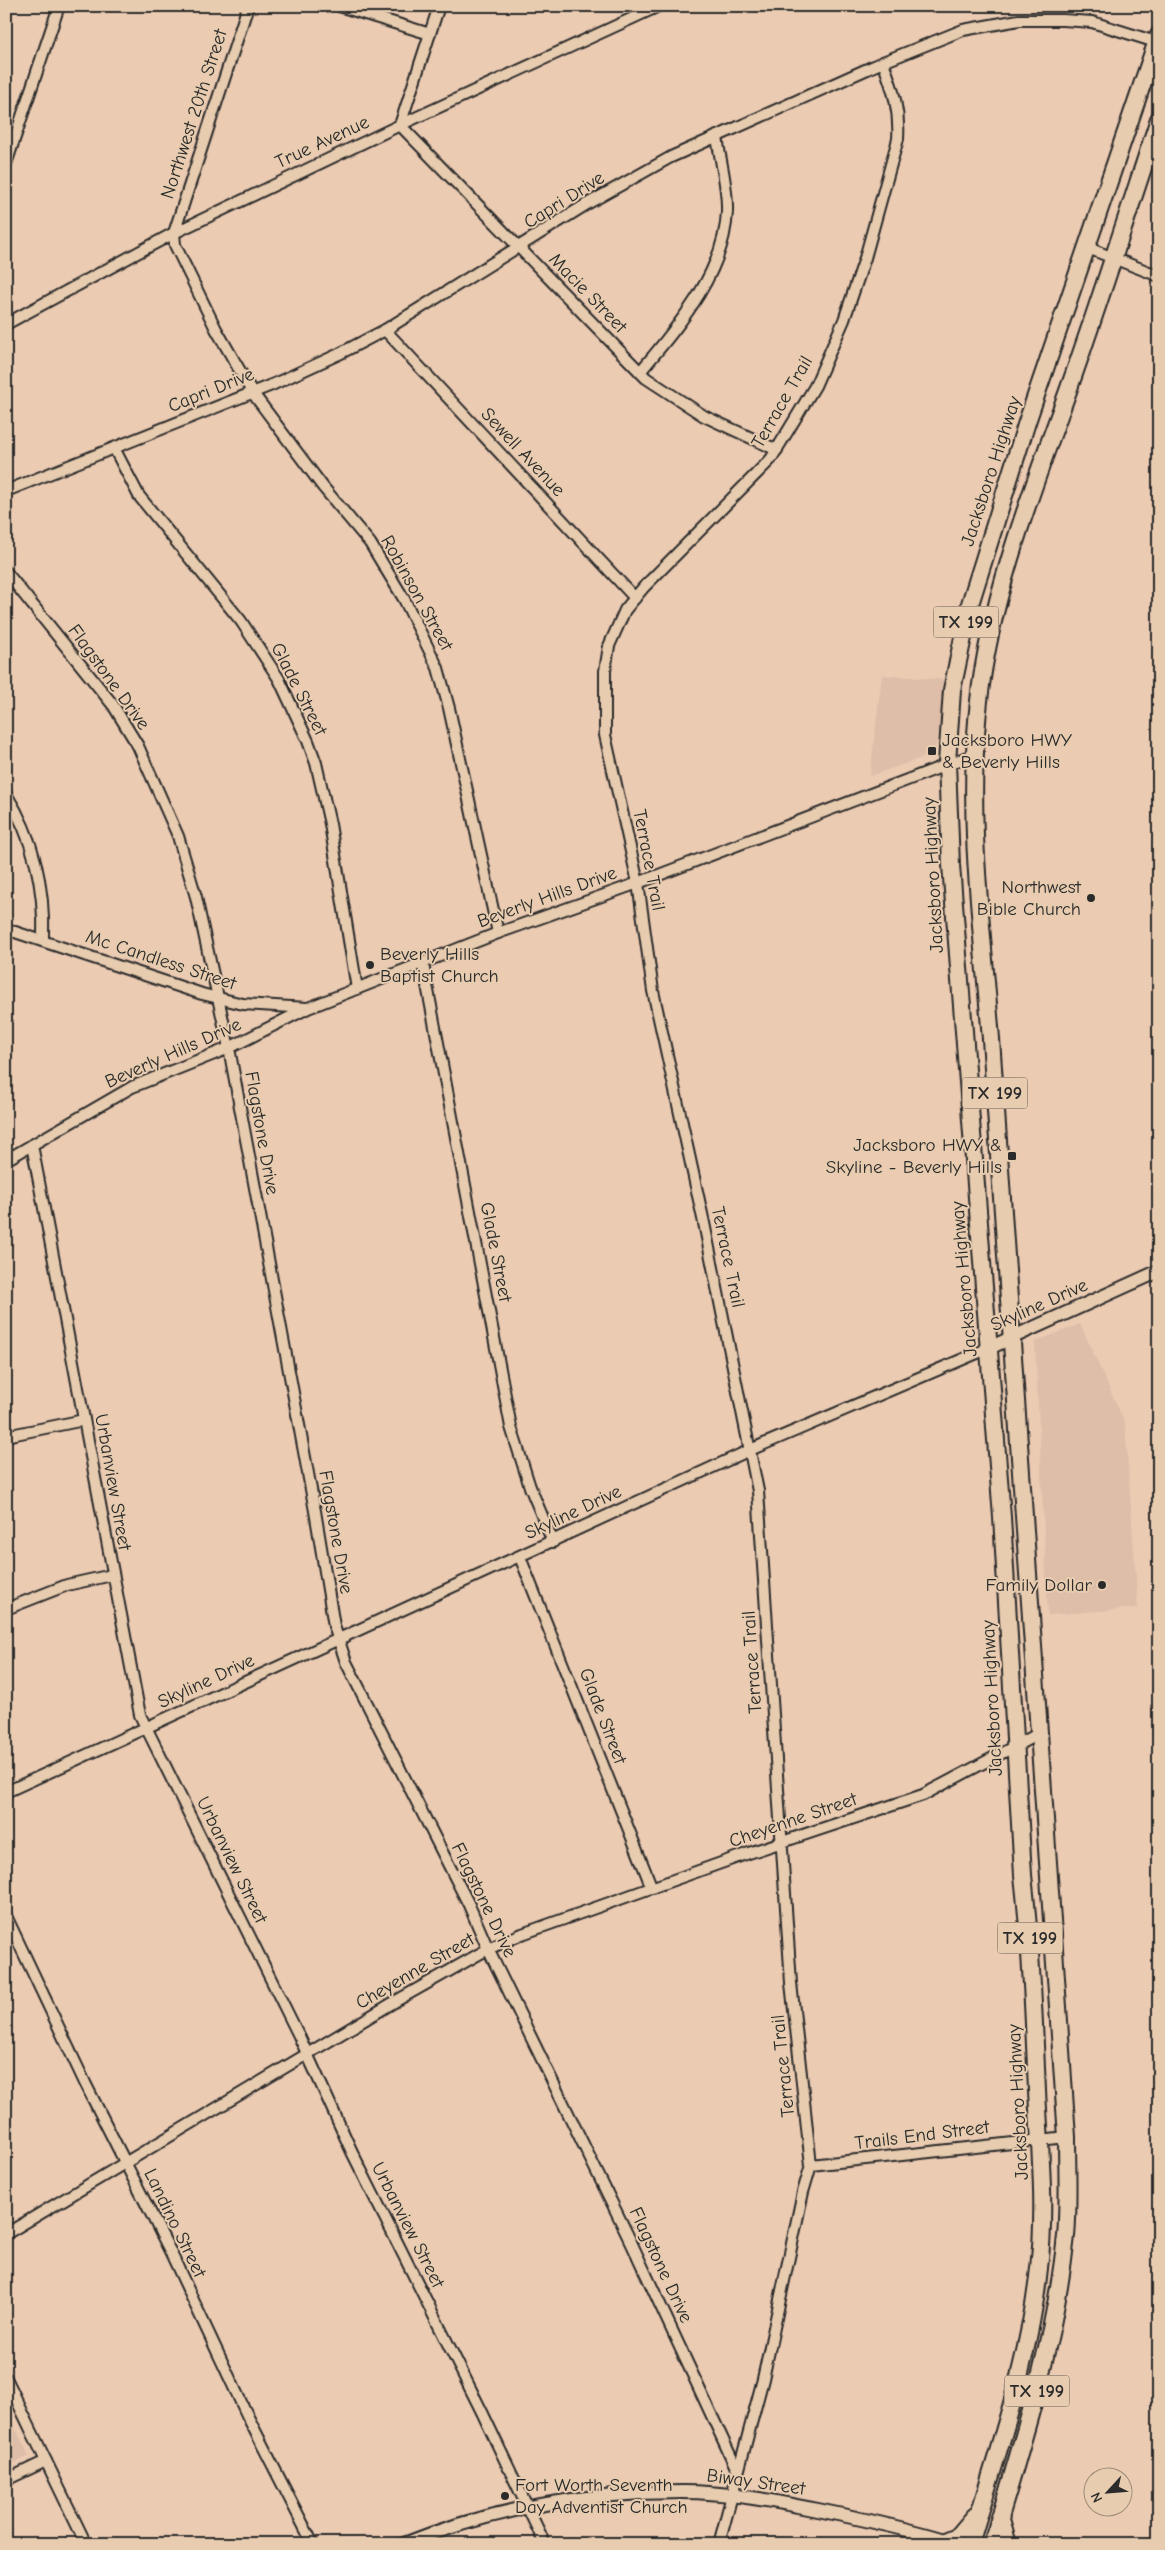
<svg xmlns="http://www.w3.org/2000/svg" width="1165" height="2550" viewBox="0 0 1165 2550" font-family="'Comic Neue',sans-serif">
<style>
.built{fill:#debda9}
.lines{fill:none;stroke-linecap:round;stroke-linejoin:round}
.minor-casing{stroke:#2b2b2b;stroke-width:14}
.tertiary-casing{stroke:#2b2b2b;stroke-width:16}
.primary-casing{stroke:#2b2b2b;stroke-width:20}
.minor{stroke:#e8ccaf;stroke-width:10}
.tertiary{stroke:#e8ccaf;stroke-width:12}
.primary{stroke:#e8ccaf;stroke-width:16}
.poi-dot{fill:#2b2b2b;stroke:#e8ccaf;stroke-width:2}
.labels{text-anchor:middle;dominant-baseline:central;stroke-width:4;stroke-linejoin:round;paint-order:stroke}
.shield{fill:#e8ccaf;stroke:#645b53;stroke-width:1}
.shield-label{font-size:18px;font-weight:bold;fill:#2b2b2b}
.street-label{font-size:19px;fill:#2b2b2b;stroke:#e8ccaf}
.poi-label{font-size:19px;fill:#2b2b2b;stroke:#e8ccaf;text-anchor:start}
</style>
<rect width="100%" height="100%" fill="#eccbb3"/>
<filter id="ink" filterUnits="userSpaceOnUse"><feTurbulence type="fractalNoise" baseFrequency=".02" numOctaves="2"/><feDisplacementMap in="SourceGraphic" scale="10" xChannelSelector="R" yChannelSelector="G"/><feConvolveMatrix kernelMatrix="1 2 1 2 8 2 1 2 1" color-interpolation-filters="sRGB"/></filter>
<g filter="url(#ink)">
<g class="built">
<path d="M882,675L946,680L935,753L870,776Z"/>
<path d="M1080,1324L1125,1423L1138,1608L1048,1615L1035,1342Z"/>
<path d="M6,2410L29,2456L6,2467Z"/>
</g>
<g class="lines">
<defs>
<g id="minor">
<path d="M248,6L174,233L175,245L216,329L252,392L323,487L370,543L404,599L438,668L449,708L498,933"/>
<path d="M339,6L430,34"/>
<path d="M439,6L400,125L646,378L704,416L777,450"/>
<path d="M6,164L59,6"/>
<path d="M1088,248L1159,276"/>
<path d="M6,324L174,233L400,125L659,6"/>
<path d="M385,330L635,598"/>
<path d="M640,372C678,326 724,274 727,212C728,186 720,161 717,136"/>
<path d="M114,448L139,496L241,621L279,679L308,741L316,763L330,824L357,989"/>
<path d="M6,491L274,384L339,354L385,330L587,204L671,157L883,62L963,30L1019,20H1063L1092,22L1159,43"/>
<path d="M6,572L113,705L138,746L178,836L196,897L229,1048L315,1511L334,1626L346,1662L469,1905L488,1949L631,2242L738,2472"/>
<path d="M6,794C34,838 45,889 43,941"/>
<path d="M6,929L202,994L243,1004L307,1008"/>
<path d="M423,964L511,1427L530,1487L553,1542"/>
<path d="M32,1145L140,1715L299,2036L352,2152L481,2410L545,2544"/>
<path d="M6,1160L132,1087L229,1048L308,1008L498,933L638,883L975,754"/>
<path d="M6,1436L84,1420"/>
<path d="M520,1557L652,1888"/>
<path d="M6,1609L67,1585L112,1575"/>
<path d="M6,1792L750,1450L989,1348"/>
<path d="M6,1916L86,2085L170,2251L248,2417L313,2544"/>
<path d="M811,2165L1067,2137"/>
<path d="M6,2234L396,2001L488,1949L522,1934L749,1853L923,1795L1038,1734"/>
<path d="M6,2378L86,2544"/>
<path d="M6,2480L46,2461"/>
<path d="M719,2544L763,2379L803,2192L811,2165L791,1983L758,1491L704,1223L653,991L638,883L605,735V671L609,646L625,610L643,588L771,459L815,386L844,320L865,258L898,139C900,110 893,89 883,62"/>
</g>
<g id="tertiary">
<path d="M989,1348L1159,1271"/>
<path d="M404,2544C491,2509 588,2492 682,2492C728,2492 773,2501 818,2510C863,2519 910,2529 954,2543"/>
</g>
<g id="primary">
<path d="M1000,2517L1008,2544"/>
<path d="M946,2541L958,2536L975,2516"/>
<path d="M970,2544C996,2457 1030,2359 1039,2268C1046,2209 1040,2150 1037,2091C1034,2019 1031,1947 1023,1875L1002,1517L951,865L947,763L952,690L970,604L1027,422L1159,35"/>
<path d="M992,2544C1022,2443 1055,2342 1066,2236C1069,2203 1067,2170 1067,2137L991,1039C982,927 966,813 979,701C990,598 1033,488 1068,391C1100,301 1129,210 1159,119"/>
</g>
</defs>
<use href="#minor" class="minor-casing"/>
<use href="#tertiary" class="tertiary-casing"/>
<use href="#primary" class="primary-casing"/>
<use href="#minor" class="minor"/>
<use href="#tertiary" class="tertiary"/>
<use href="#primary" class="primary"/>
</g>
</g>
<g class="poi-dot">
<rect x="927" y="746" width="10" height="10" rx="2.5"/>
<circle cx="1091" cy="898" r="5"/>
<circle cx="370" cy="965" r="5"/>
<rect x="1007" y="1151" width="10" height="10" rx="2.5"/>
<circle cx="1102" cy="1585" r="5"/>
<circle cx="505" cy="2496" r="5"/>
</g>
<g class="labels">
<g class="shield">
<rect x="933.5" y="606.5" width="65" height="31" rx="4"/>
<rect x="962.5" y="1077.5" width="65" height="31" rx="4"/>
<rect x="997.5" y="1922.5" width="65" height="31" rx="4"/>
<rect x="1004.5" y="2375.5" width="65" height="31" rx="4"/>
</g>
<g class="shield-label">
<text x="966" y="622">TX 199</text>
<text x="995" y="1093">TX 199</text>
<text x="1030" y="1938">TX 199</text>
<text x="1037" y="2391">TX 199</text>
</g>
<g class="street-label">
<text transform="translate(194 114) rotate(-72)">Northwest 20th Street</text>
<text transform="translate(322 142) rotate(-25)">True Avenue</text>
<text transform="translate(564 200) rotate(-32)">Capri Drive</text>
<text transform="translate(588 293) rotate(46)">Macie Street</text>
<text transform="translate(211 390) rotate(-22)">Capri Drive</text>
<text transform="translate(782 402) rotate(-60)">Terrace Trail</text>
<text transform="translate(523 452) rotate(47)">Sewell Avenue</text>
<text transform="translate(991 471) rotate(-72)">Jacksboro Highway</text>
<text transform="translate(417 593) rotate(61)">Robinson Street</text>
<text transform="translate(109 677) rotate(54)">Flagstone Drive</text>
<text transform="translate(299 689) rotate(63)">Glade Street</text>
<text transform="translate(649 860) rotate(79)">Terrace Trail</text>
<text transform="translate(933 875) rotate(-93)">Jacksboro Highway</text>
<text transform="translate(547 897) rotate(-20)">Beverly Hills Drive</text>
<text transform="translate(161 960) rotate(18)">Mc Candless Street</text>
<text transform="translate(173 1053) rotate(-24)">Beverly Hills Drive</text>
<text transform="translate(262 1133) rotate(80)">Flagstone Drive</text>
<text transform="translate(496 1252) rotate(79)">Glade Street</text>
<text transform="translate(728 1257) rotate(78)">Terrace Trail</text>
<text transform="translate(964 1279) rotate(-95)">Jacksboro Highway</text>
<text transform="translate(1039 1305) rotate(-24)">Skyline Drive</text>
<text transform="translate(113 1482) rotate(80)">Urbanview Street</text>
<text transform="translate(573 1512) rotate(-25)">Skyline Drive</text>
<text transform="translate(336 1532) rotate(80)">Flagstone Drive</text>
<text transform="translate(752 1662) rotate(-94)">Terrace Trail</text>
<text transform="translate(206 1681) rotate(-25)">Skyline Drive</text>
<text transform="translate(992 1698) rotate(-93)">Jacksboro Highway</text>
<text transform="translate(603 1716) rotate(69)">Glade Street</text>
<text transform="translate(793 1820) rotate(-19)">Cheyenne Street</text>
<text transform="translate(232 1860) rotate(64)">Urbanview Street</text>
<text transform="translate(484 1900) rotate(64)">Flagstone Drive</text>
<text transform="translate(415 1971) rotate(-30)">Cheyenne Street</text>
<text transform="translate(783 2066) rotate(-96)">Terrace Trail</text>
<text transform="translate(1018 2102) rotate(-93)">Jacksboro Highway</text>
<text transform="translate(922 2135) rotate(-7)">Trails End Street</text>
<text transform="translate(175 2223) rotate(64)">Landino Street</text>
<text transform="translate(408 2225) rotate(63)">Urbanview Street</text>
<text transform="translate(661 2265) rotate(65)">Flagstone Drive</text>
<text transform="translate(756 2482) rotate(8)">Biway Street</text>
</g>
<g class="poi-label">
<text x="942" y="740">Jacksboro HWY<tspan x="942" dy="22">&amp; Beverly Hills</tspan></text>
<text x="1081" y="887" text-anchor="end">Northwest<tspan x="1081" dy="22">Bible Church</tspan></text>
<text x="380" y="954">Beverly Hills<tspan x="380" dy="22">Baptist Church</tspan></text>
<text x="1002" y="1145" text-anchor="end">Jacksboro HWY &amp;<tspan x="1002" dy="22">Skyline - Beverly Hills</tspan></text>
<text x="1092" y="1585" text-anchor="end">Family Dollar</text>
<text x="515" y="2485">Fort Worth Seventh<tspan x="515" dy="22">Day Adventist Church</tspan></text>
</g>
</g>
<rect width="1165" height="2550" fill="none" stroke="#e8ccaf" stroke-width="25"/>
<rect x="12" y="12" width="1140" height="2525" fill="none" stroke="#2b2b2b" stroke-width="2" filter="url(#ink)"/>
<g transform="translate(1108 2492) rotate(244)"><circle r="24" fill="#e8ccaf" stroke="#9c8c7a"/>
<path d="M0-4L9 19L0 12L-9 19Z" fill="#2b2b2b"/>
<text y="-8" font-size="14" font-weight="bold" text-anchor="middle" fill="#2b2b2b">N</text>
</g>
</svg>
